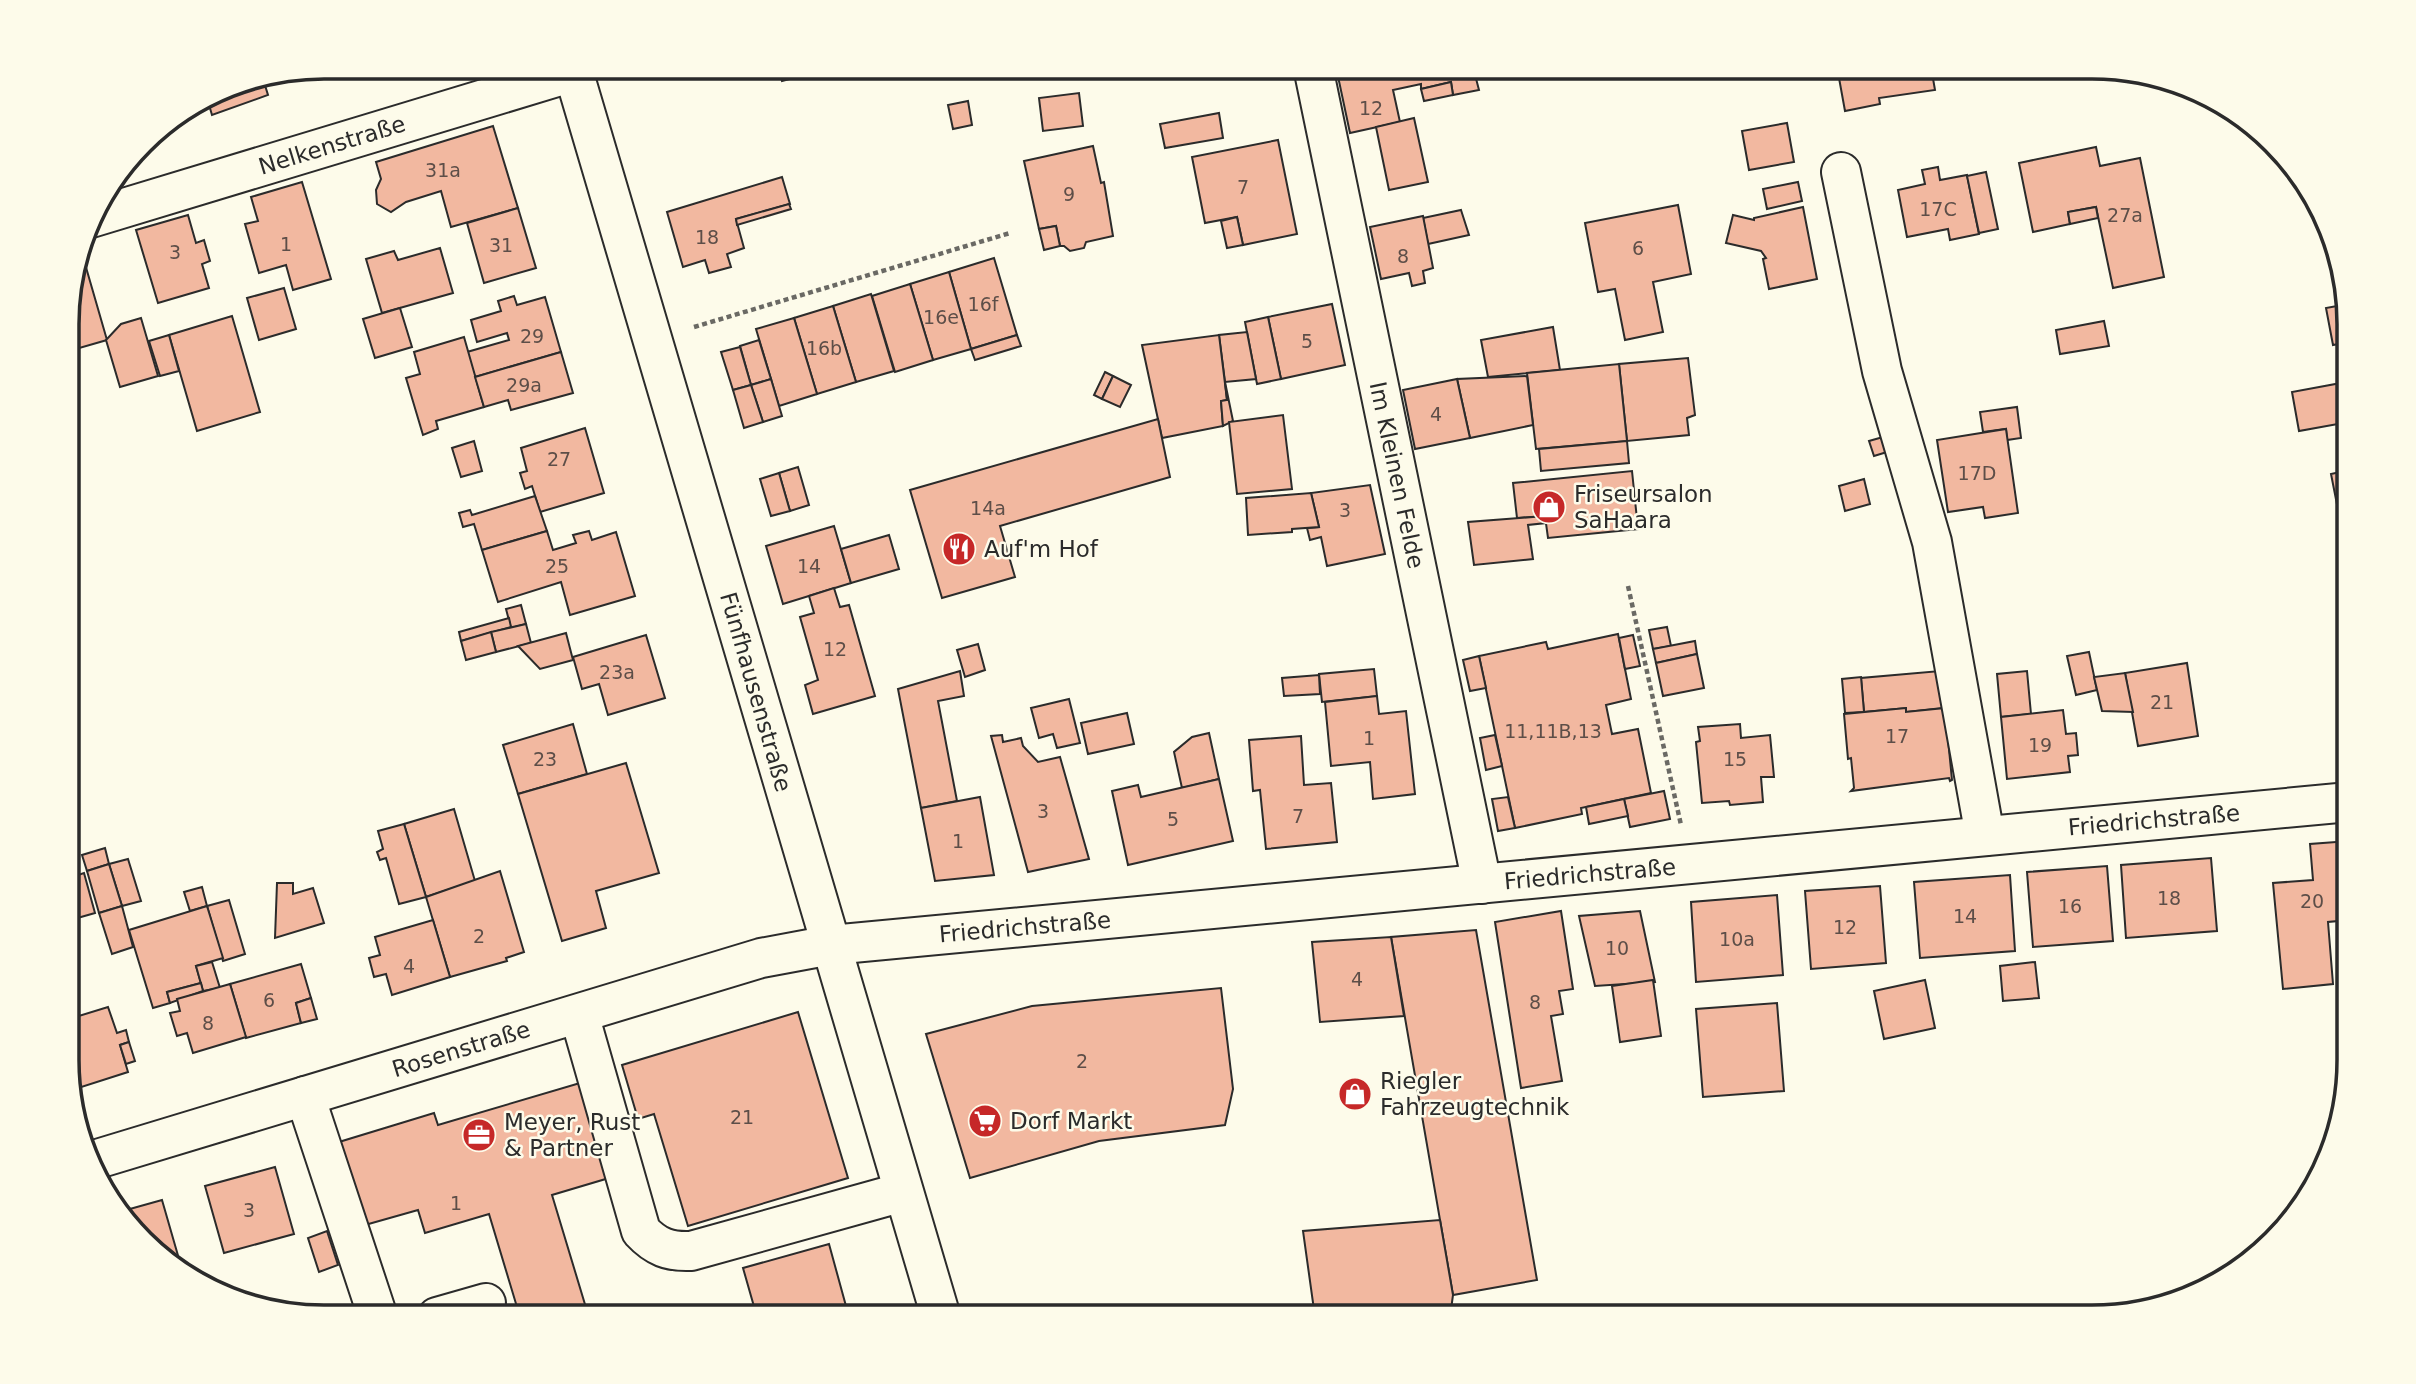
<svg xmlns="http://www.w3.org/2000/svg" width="2416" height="1384" viewBox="0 0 2416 1384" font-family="'DejaVu Sans',sans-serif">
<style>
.building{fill:#f2b8a0;stroke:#2b2b2b;stroke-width:2}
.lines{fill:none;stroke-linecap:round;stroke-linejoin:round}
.minor-casing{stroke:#2b2b2b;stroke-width:42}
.path{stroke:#6a6964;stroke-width:4.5;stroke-dasharray:5 3.5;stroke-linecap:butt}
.minor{stroke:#fdfbea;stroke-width:38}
.labels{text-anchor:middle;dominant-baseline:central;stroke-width:5;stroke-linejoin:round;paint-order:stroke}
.number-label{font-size:19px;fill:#5d4e48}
.street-label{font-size:23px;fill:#2b2b2b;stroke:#fdfbea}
.poi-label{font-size:23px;fill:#2b2b2b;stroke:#fdfbea;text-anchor:start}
.rim{fill:none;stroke:#2b2b2b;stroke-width:3.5}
</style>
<rect width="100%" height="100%" fill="#fdfbea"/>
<g class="building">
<path d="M778,67H835L782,81Z"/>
<path d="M1336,67H1473L1479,90L1453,95L1451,82L1421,89V84L1393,90L1400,122L1350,133Z"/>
<path d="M1837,67H1931L1935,90L1879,98L1880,104L1845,111Z"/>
<path d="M263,79L268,95L212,115L207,98L226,86Z"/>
<path d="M1451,82L1453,95L1424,101L1421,89Z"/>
<path d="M1079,93L1083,126L1043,131L1039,98Z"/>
<path d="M968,101L972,125L953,129L948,105Z"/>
<path d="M1219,113L1223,138L1165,148L1160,124Z"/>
<path d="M1414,118L1428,182L1389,190L1376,127Z"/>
<path d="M1787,123L1794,162L1749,170L1742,131Z"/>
<path d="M493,126L518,208L451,227L441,191L406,202L391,212L377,204L376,190L381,179L376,162Z"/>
<path d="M1278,140L1297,234L1243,245L1237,217L1205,223L1192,157Z"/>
<path d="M1093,146L1101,183L1104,182L1113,236L1086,242L1084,248L1070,251L1064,246H1060L1056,226L1039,229L1024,161Z"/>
<path d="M2096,147L2100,166L2140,158L2164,277L2113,288L2096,207L2068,212L2070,224L2033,232L2019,163Z"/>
<path d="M1938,167L1940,180L1967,175L1979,234L1950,240L1948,229L1907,237L1898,190L1925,184L1922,170Z"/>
<path d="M1986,172L1998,229L1979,233L1967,176Z"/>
<path d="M782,177L790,204L736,219L744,248L727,254L731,267L709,273L705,260L683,267L667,212Z"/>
<path d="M302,182L331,279L293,290L286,265L259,273L245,224L258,221L251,197Z"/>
<path d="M1798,182L1802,201L1767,209L1763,189Z"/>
<path d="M789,204L791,209L737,225L736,219Z"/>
<path d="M1678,205L1691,274L1653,282L1663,332L1625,340L1615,289L1598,292L1585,223Z"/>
<path d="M1803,207L1817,279L1769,289L1763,259L1766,258L1761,251L1726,243L1733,215L1754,220V218Z"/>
<path d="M2096,207L2098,218L2070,224L2068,212Z"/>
<path d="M518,208L536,268L484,283L467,223Z"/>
<path d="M1461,210L1469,235L1428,244L1423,218Z"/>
<path d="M188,215L196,243L204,240L210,261L202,264L209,288L158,303L136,230Z"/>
<path d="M1423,216L1433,268L1423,271L1425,283L1412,286L1409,273L1381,279L1370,227Z"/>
<path d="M1237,217L1243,245L1227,248L1221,221Z"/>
<path d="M1056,226L1060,246L1044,250L1039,229Z"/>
<path d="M440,248L453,293L382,313L366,259L394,251L398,260Z"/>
<path d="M81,250L107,340L69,351V291Z"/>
<path d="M994,258L1017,335L971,349L949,272Z"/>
<path d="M949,272L971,349L933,360L910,284Z"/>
<path d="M910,284L933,360L895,372L872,296Z"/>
<path d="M284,288L296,329L259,340L247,298Z"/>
<path d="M871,294L894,371L856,382L833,306Z"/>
<path d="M514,296L517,305L545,297L561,352L475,377L467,352L509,340L507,333L477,342L471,320L501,311L498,301Z"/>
<path d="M1332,304L1345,365L1281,379L1268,317Z"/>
<path d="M2348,304L2349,342L2333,345L2326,308Z"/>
<path d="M833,306L856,382L817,394L794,318Z"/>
<path d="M400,308L412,347L375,358L363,319Z"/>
<path d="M232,316L260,412L197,431L169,335Z"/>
<path d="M1268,317L1281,379L1257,384L1245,322Z"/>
<path d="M141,318L158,376L120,387L106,340L121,324Z"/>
<path d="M794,318L817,394L779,406L756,329Z"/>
<path d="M2104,321L2109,346L2060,354L2056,330Z"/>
<path d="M1553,327L1560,370L1488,377L1481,340Z"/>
<path d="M1247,332L1256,379L1225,382L1219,335Z"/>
<path d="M169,335L179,371L160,376L149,341Z"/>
<path d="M1017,335L1021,346L975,360L971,349Z"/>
<path d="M1219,335L1227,400L1221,401L1223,426L1162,438L1142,345Z"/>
<path d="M464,337L484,407L436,421L438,429L423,435L406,378L420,374L414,352Z"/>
<path d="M759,340L771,379L751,385L740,346Z"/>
<path d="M740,347L751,385L733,390L721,352Z"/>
<path d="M561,352L573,393L511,410L508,400L484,407L475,377Z"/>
<path d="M1688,358L1695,415L1687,418L1689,435L1627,441L1619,364Z"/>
<path d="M1619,364L1627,441L1536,449L1527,373Z"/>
<path d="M1105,372L1113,376L1102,399L1094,395Z"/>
<path d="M1113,376L1131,385L1120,407L1102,399Z"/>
<path d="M1527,376L1533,425L1470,438L1457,379Z"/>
<path d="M771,379L782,416L763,422L751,385Z"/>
<path d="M1457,379L1470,438L1415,449L1403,390Z"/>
<path d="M1225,382L1233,421L1223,426L1221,401L1227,400Z"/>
<path d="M2341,383L2349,422L2299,431L2292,392Z"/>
<path d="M751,385L763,422L744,428L733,390Z"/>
<path d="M2017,407L2021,438L2007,440L2006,429L1983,432L1980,412Z"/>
<path d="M1283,415L1292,489L1237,494L1229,422Z"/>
<path d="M1158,419L1170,477L1000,526L1015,577L942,598L910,490Z"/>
<path d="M585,428L604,493L540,512L532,486L525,489L520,473L527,471L521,448Z"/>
<path d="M2006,429L2018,513L1985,518L1983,507L1948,512L1937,440Z"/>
<path d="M1883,437L1887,452L1874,456L1869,441Z"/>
<path d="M474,441L482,471L461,477L452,448Z"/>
<path d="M1627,441L1629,463L1541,471L1539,449Z"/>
<path d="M798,467L809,505L790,511L779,473Z"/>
<path d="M2349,470V539L2344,540L2331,474Z"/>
<path d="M1632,471L1638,529L1548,538L1545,516L1517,518L1513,483Z"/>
<path d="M779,473L790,511L771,516L760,479Z"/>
<path d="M1864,479L1870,504L1845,511L1839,486Z"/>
<path d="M1370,485L1385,554L1327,566L1321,537L1310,540L1307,528L1319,527L1311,493Z"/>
<path d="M1311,493L1319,527L1292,529V532L1248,535L1246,498Z"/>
<path d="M535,496L547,531L482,550L474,524L463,527L459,513L470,510L472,515Z"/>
<path d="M1545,516L1546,523L1528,525L1533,559L1474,565L1468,522Z"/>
<path d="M834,526L851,583L783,604L766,546Z"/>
<path d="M547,531L553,550L576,543L573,535L589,531L592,540L616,532L635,596L570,615L561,582L498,602L482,550Z"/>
<path d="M889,535L899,569L851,583L841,549Z"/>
<path d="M834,588L840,607L849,605L875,696L813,714L805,685L818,680L800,617L814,613L809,596Z"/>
<path d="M521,605L526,624L511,628L506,609Z"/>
<path d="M509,618L511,627L461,641L459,632Z"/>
<path d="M526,624L531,643L496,652L491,632Z"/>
<path d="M1667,627L1671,646L1653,649L1649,630Z"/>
<path d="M491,632L496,652L466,660L461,641Z"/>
<path d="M566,633L573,660L540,669L518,646Z"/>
<path d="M1618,634L1631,699L1606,705L1612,734L1638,729L1651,793L1581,808L1582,814L1515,828L1479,656L1546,642L1548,649Z"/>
<path d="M646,635L665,698L608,715L599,684L582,689L573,657Z"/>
<path d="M1633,635L1640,666L1625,669L1619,638Z"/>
<path d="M1695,641L1697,654L1656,663L1653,649Z"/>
<path d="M978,644L985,670L965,677L957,650Z"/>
<path d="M2089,652L2097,690L2076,695L2067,656Z"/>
<path d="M1697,654L1704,688L1663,696L1656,663Z"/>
<path d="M1479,656L1486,688L1470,691L1463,660Z"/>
<path d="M2187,663L2198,736L2138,746L2125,673Z"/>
<path d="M1374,669L1377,696L1322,702L1319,674Z"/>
<path d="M960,671L964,696L938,701L957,801L921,808L898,689Z"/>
<path d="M1940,671L1943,708L1906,712V708L1864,712L1861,678Z"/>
<path d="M2027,671L2031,714L2001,717L1997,674Z"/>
<path d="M2125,673L2133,712L2102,711L2094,677Z"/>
<path d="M1319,675L1320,694L1284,696L1282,678Z"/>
<path d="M1861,677L1864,712L1845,713L1842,679Z"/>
<path d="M1377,696L1379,714L1406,711L1415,794L1373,799L1370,762L1331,766L1325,702Z"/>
<path d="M1069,699L1080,743L1057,748L1053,734L1039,738L1031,708Z"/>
<path d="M1906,708V712L1945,708L1952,780L1950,781L1949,778L1851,791L1854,788L1851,758L1848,759L1844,714Z"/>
<path d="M2063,710L2066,734L2076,733L2078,755L2068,756L2070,772L2007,779L2001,717Z"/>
<path d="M1127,713L1134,744L1088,754L1081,723Z"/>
<path d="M573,724L587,774L518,794L503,745Z"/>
<path d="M1740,724L1741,738L1770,735L1774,777H1761L1763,802L1730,805L1729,801L1702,803L1696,742L1700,741L1698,727Z"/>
<path d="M1209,733L1219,779L1182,788L1174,752L1192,737Z"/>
<path d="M1002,735L1003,742L1021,738L1023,746L1038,762L1060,757L1089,859L1028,872L991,736Z"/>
<path d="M1495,735L1502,766L1486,770L1480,738Z"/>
<path d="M1301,736L1304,785L1331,783L1337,842L1266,849L1260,790L1253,791L1249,740Z"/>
<path d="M626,763L659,873L596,891L606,928L562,941L518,794Z"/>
<path d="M1219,779L1233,841L1128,865L1112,791L1138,785L1141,797Z"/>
<path d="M1664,791L1670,819L1630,827L1624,799Z"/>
<path d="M980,797L994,875L935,881L921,808Z"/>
<path d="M1508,797L1515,828L1498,831L1492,799Z"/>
<path d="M1624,799L1628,816L1589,824L1586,807Z"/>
<path d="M454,809L475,881L426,897L404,824Z"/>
<path d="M404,824L426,897L399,904L386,858L380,860L377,852L383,849L378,831Z"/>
<path d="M2349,841V920L2328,922L2333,984L2283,989L2273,883L2313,880L2310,844Z"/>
<path d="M105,848L109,864L87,871L82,855Z"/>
<path d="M2211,858L2217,931L2126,938L2121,865Z"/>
<path d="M128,859L141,901L122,906L109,864Z"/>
<path d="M109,864L122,906L99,913L87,871Z"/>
<path d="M2107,866L2113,941L2033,947L2027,872Z"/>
<path d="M500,871L524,952L506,958L507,961L450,977L426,897Z"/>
<path d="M84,873L95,913L74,919L69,900V878Z"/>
<path d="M2010,875L2015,951L1920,958L1914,882Z"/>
<path d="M277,883H293V894L313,888L324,923L275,938Z"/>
<path d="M1880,886L1886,963L1811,969L1805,891Z"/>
<path d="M202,887L207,906L190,911L184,892Z"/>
<path d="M1777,895L1783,975L1696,982L1691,902Z"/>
<path d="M229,900L245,954L223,961L207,906Z"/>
<path d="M122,906L133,947L112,954L99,913Z"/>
<path d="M207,906L223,958L196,966L201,983L167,992L170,1003L153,1008L129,930Z"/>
<path d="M1561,911L1573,989L1559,991L1563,1014L1551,1016L1562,1081L1521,1088L1495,922Z"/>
<path d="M1640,911L1655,982L1595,986L1579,916Z"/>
<path d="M433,920L450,977L392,995L386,974L374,977L369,958L380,955L375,937Z"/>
<path d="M1476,930L1537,1280L1453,1295L1391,937Z"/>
<path d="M1391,937L1404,1016L1320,1022L1312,942Z"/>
<path d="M212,962L220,988L203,991L196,966Z"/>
<path d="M2035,962L2039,998L2003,1001L2000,966Z"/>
<path d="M301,964L311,998L296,1003L301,1023L246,1038L230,984Z"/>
<path d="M1653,980L1661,1036L1620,1042L1612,986Z"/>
<path d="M1925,980L1935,1028L1884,1039L1874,991Z"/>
<path d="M201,983L203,991L170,1003L167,992Z"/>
<path d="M230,984L246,1037L193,1053L187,1033L177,1036L170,1013L180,1011L177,999Z"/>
<path d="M1221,988L1233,1089L1225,1125L1099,1141L970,1178L926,1034L1032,1006Z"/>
<path d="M311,998L317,1019L301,1023L296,1003Z"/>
<path d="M1777,1003L1784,1091L1703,1097L1696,1009Z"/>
<path d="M108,1007L117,1033L126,1030L129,1042L120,1045L128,1072L69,1091V1019Z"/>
<path d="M798,1012L848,1178L688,1226L654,1114L638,1119L622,1065Z"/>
<path d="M129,1042L135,1061L126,1064L120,1045Z"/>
<path d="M580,1083L609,1178L552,1195L587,1311L564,1317H520L489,1214L425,1233L418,1210L365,1225L339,1142L434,1113L438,1125Z"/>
<path d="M275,1167L294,1234L224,1253L205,1186Z"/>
<path d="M162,1200L179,1259L171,1261L119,1212Z"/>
<path d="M1440,1220L1453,1295L1450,1317H1315L1303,1231Z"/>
<path d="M327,1231L338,1265L319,1272L308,1238Z"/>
<path d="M829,1244L849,1317H757L743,1268Z"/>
</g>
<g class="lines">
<defs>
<g id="minor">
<path d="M572,67L941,1317"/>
<path d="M1313,67L1482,884"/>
<path d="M1841,172L1882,371L1932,542L1985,836"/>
<path d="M91,218L573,72"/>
<path d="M579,1014L641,1231C656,1247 669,1252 691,1251L903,1192"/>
<path d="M305,1096L378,1317"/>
<path d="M94,1160L761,958L831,945L2349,802"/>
<path d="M437,1317L486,1303"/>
</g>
</defs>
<use href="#minor" class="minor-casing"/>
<g class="path">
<path d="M694,327L1010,233"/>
<path d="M1628,586L1681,825"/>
</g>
<use href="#minor" class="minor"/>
</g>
<defs>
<symbol id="shop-disc" viewBox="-11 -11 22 22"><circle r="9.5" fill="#c62828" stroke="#fdfbea"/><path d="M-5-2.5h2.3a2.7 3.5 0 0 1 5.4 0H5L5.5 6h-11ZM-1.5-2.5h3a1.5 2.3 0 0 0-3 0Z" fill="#fff"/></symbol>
<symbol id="restaurant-disc" viewBox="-11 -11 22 22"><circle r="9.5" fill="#c62828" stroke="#fdfbea"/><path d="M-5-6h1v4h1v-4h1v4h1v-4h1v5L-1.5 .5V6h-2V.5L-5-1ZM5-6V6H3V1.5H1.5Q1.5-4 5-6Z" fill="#fff"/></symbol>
<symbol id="supermarket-disc" viewBox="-11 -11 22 22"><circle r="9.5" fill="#c62828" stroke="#fdfbea"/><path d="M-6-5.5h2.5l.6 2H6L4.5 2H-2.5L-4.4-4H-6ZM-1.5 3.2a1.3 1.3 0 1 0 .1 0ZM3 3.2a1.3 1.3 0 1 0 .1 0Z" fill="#fff"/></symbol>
<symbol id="office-disc" viewBox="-11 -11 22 22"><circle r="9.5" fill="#c62828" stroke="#fdfbea"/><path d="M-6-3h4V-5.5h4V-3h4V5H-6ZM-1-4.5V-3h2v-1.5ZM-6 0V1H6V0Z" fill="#fff"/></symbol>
</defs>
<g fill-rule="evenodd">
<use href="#shop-disc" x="1530" y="488" width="38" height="38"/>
<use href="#restaurant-disc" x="940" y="530" width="38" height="38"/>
<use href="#shop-disc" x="1336" y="1075" width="38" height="38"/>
<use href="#supermarket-disc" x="966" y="1102" width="38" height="38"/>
<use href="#office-disc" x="460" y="1116" width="38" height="38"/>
</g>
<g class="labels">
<g class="number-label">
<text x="1371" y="108">12</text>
<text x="443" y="170">31a</text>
<text x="1243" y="187">7</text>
<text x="1069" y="194">9</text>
<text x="1938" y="209">17C</text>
<text x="2125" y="215">27a</text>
<text x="707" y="237">18</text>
<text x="286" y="244">1</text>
<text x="501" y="245">31</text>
<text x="1638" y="248">6</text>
<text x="175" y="252">3</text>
<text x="1403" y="256">8</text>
<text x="983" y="304">16f</text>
<text x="941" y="317">16e</text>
<text x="532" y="336">29</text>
<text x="1307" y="341">5</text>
<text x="824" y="348">16b</text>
<text x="524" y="385">29a</text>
<text x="1436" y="414">4</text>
<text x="559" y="459">27</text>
<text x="1977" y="473">17D</text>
<text x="988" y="508">14a</text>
<text x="1345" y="510">3</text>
<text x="557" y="566">25</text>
<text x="809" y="566">14</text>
<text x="835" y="649">12</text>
<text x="617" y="672">23a</text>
<text x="2162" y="702">21</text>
<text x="1553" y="731">11,11B,13</text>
<text x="1897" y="736">17</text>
<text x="1369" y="738">1</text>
<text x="2040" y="745">19</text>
<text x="545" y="759">23</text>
<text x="1735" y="759">15</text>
<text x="1043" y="811">3</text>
<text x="1298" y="816">7</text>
<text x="1173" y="819">5</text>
<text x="958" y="841">1</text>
<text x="2169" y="898">18</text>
<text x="2312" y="901">20</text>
<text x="2070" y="906">16</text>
<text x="1965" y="916">14</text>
<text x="1845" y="927">12</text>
<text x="479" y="936">2</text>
<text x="1737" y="939">10a</text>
<text x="1617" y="948">10</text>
<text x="409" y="966">4</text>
<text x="1357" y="979">4</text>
<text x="269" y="1000">6</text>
<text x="1535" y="1002">8</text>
<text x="208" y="1023">8</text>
<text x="1082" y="1061">2</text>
<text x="742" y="1117">21</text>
<text x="456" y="1203">1</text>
<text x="249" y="1210">3</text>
</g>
<g class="street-label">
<text transform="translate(332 145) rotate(-17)">Nelkenstraße</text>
<text transform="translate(1397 475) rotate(78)">Im Kleinen Felde</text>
<text transform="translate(756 692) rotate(74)">Fünfhausenstraße</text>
<text transform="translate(2154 820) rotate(-5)">Friedrichstraße</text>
<text transform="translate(1590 874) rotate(-5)">Friedrichstraße</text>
<text transform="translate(1025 927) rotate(-5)">Friedrichstraße</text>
<text transform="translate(461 1049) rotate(-17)">Rosenstraße</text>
</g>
<g class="poi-label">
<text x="1574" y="494">Friseursalon<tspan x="1574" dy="26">SaHaara</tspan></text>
<text x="984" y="549">Auf'm Hof</text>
<text x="1380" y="1081">Riegler<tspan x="1380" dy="26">Fahrzeugtechnik</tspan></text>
<text x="1010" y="1121">Dorf Markt</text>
<text x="504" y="1122">Meyer, Rust<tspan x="504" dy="26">&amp; Partner</tspan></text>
</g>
</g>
<path d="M0 0H2416V1384H0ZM324 79H2092A245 245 0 0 1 2337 324V1060A245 245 0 0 1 2092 1305H324A245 245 0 0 1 79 1060V324A245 245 0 0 1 324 79Z" fill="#fdfbea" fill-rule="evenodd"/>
<path class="rim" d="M324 79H2092A245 245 0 0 1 2337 324V1060A245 245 0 0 1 2092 1305H324A245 245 0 0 1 79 1060V324A245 245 0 0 1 324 79Z"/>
</svg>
